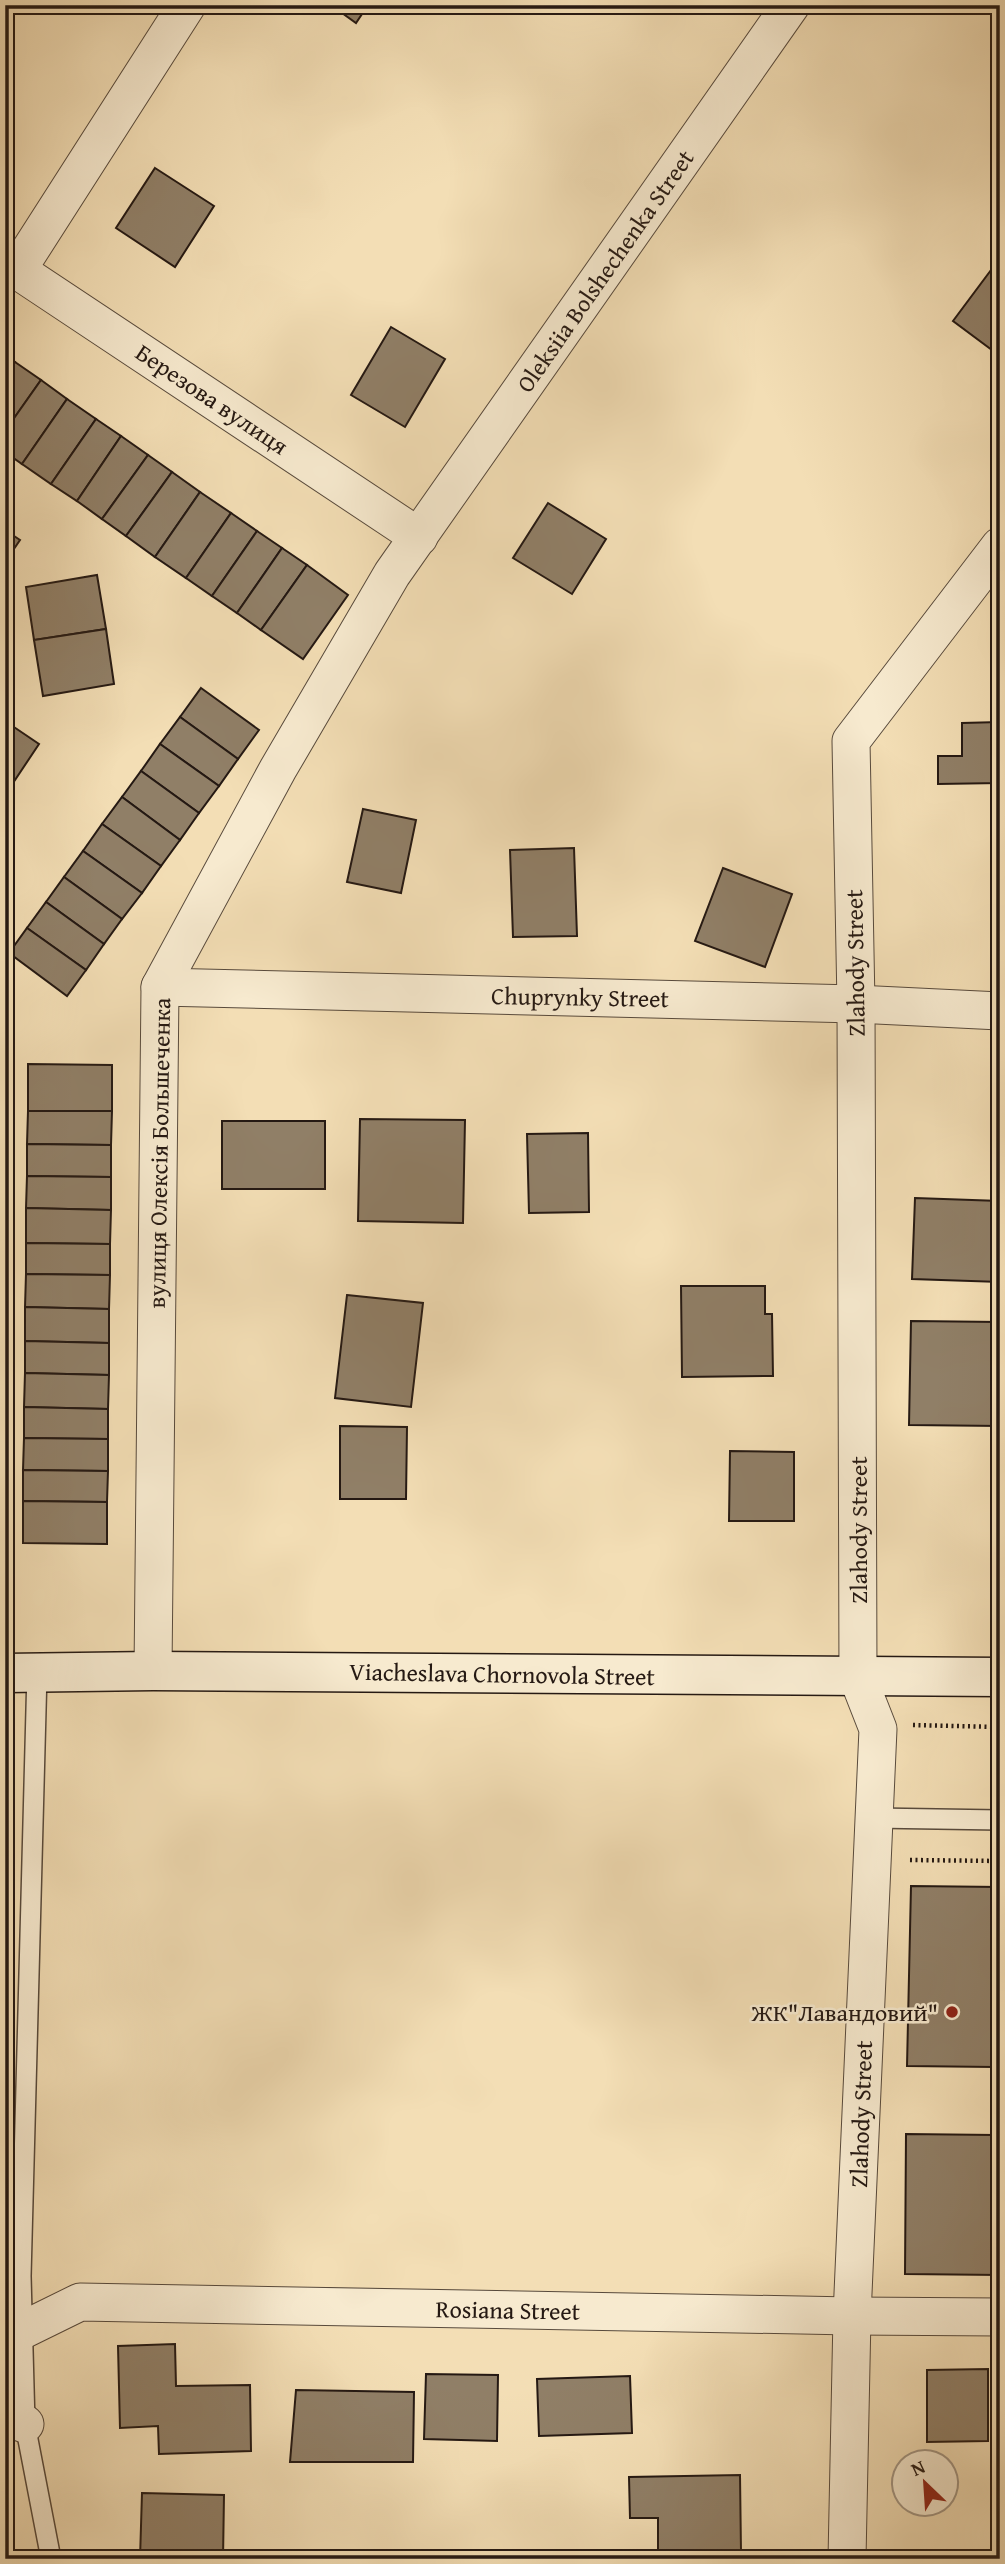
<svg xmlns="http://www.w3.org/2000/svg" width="1005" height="2564" viewBox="0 0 1005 2564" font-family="'Gentium Book Plus',serif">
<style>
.building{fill:#907f67;stroke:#251913;stroke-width:2}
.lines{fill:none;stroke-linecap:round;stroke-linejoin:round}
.lane-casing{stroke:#584a3c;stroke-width:22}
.street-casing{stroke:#584a3c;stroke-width:39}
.secondary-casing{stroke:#251913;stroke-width:41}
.path{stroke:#251913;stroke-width:4.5;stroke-dasharray:2 3.5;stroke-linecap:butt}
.lane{stroke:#f7eacf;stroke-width:19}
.street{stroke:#f7eacf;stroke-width:37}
.secondary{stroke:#f7eacf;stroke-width:38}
.poi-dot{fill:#8f2418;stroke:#f7eacf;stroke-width:2.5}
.labels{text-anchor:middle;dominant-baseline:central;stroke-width:5;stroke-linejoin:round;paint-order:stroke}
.street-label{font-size:24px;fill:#251913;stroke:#f7eacf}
.poi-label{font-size:24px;fill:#251913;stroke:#f7eacf;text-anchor:end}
</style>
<rect width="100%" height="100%" fill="#f3deb5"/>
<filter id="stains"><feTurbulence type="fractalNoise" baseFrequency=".00286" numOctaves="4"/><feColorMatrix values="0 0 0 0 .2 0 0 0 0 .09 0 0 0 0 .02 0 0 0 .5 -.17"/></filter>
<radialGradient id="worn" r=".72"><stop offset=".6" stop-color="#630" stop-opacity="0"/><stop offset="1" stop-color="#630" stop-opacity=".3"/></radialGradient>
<g class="building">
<path d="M331,5H368L356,23Z"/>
<path d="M155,168L214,206L175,267L116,228Z"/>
<path d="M1000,258V356L953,321Z"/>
<path d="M391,327L445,359L405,427L351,395Z"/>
<path d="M5,355L15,362L5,377Z"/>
<path d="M15,362L41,380L5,431V377Z"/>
<path d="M41,380L67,399L22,464L5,452V431Z"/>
<path d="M67,399L96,419L51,484L22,464Z"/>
<path d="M96,419L121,436L77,501L51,484Z"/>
<path d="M121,436L148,455L102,519L77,501Z"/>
<path d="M148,455L172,472L126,536L102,519Z"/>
<path d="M172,472L200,492L155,557L126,536Z"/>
<path d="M200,492L231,513L186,578L155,557Z"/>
<path d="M548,503L606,539L572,594L513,558Z"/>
<path d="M231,513L257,531L212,596L186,578Z"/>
<path d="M5,530L20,540L5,562Z"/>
<path d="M257,531L282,548L237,613L212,596Z"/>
<path d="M282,548L307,565L261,630L237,613Z"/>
<path d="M307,565L348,595L303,659L261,630Z"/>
<path d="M97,575L106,629L34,640L26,587Z"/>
<path d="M106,629L114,684L43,696L34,640Z"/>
<path d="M201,688L259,730L238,759L180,717Z"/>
<path d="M180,717L238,759L219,786L160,744Z"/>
<path d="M5,721L39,744L9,789L5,786Z"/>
<path d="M1000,722V783L938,784V756H962V723Z"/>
<path d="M160,744L219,786L199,813L141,771Z"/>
<path d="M141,771L199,813L180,840L122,797Z"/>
<path d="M122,797L180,840L161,866L102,824Z"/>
<path d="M363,809L416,820L401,893L347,882Z"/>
<path d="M102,824L161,866L142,893L83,851Z"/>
<path d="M574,848L577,936L513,937L510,850Z"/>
<path d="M83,851L142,893L122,919L64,877Z"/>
<path d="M723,868L792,894L765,967L695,941Z"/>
<path d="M64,877L122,919L104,944L46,902Z"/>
<path d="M46,902L104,944L86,970L27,928Z"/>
<path d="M27,928L86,970L67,996L9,953Z"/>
<path d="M28,1064L112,1065V1111H28Z"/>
<path d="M28,1111H112L111,1145L27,1144Z"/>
<path d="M360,1119L465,1120L463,1223L358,1221Z"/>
<rect x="222" y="1121" width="103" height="68"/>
<path d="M588,1133L589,1212L529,1213L527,1134Z"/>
<path d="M27,1144L111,1145V1177L27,1176Z"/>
<path d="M27,1176L111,1177V1210L26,1208Z"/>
<path d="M915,1198L1000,1201V1282L912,1279Z"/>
<path d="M26,1208L111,1210L110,1244L26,1243Z"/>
<path d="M26,1243L110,1244V1275L26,1274Z"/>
<path d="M26,1274L110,1275L109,1309L25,1307Z"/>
<path d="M681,1286H765V1314H772L773,1376L682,1377Z"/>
<path d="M347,1295L423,1303L411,1407L335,1398Z"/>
<path d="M25,1307L109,1309V1343L25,1341Z"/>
<path d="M911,1321L1000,1322V1426L909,1425Z"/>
<path d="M25,1341L109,1343V1375L25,1373Z"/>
<path d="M25,1373L109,1375L108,1409L24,1407Z"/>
<path d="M24,1407L108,1409V1439L24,1438Z"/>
<path d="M340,1426L407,1427L406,1499H340Z"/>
<path d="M24,1438L108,1439V1471L23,1470Z"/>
<path d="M730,1451L794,1452V1521H729Z"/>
<path d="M23,1470L108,1471L107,1502L23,1501Z"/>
<path d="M23,1501L107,1502V1544L23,1543Z"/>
<path d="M911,1886L1000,1887V1958H996L994,2067L907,2066Z"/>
<path d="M906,2134L995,2135L994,2208H1000V2275L905,2274Z"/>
<path d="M175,2344L176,2386L250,2385L251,2451L159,2454L158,2426L120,2428L118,2346Z"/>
<path d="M988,2369V2441L927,2442V2370Z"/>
<path d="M426,2374L498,2375L497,2441L424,2439Z"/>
<path d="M630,2376L632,2433L539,2436L537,2379Z"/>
<path d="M296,2390L414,2392L413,2462H290Z"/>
<path d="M740,2475L741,2552L658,2553V2518H630L629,2477Z"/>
<path d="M142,2493L224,2495L223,2559H140Z"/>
</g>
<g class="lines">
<defs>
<g id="lane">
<path d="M37,1672L21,2276L25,2424L51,2559"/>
<path d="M874,1818L1000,1820"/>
</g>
<g id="street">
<path d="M5,262L419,537"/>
<path d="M18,269L187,5"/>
<path d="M160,987L856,1004L1000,1011"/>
<path d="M153,1671L160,987L278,769L392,574L791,5"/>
<path d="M23,2330L80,2302L852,2316L1000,2317"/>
<path d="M5,2417L25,2424"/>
<path d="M847,2559L852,2316L878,1729L858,1678L856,1004L851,741L1000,546"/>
</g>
<path id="secondary" d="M5,1673L153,1671L1000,1677"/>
</defs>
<use href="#lane" class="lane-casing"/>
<use href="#street" class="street-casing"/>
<use href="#secondary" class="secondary-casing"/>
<g class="path">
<path d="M913,1725L1000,1727"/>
<path d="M910,1860L1000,1861"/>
</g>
<use href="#lane" class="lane"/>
<use href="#street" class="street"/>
<use href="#secondary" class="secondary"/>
</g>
<circle class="poi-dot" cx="952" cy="2012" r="7"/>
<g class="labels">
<g class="street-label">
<text transform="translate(605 271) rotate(-55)">Oleksiia Bolshechenka Street</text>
<text transform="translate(212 399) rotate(34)">Березова вулиця</text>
<text transform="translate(855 963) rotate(-91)">Zlahody Street</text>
<text transform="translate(580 997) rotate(1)">Chuprynky Street</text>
<text transform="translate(159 1153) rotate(-89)">вулиця Олексія Большеченка</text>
<text transform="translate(858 1530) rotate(-90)">Zlahody Street</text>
<text transform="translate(502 1674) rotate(1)">Viacheslava Chornovola Street</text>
<text transform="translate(861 2114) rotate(-88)">Zlahody Street</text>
<text transform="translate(508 2310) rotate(1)">Rosiana Street</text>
</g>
<g class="poi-label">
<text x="938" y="2012">ЖК"Лавандовий"</text>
</g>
</g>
<rect width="1005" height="2564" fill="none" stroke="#f3deb5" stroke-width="28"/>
<rect x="7" y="7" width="991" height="2550" fill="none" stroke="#251913" stroke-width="3.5"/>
<rect x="14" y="14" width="977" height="2536" fill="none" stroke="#251913" stroke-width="2"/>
<g transform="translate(925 2483) rotate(335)"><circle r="33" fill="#f7eacf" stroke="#a39684" stroke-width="2"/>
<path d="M0-5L12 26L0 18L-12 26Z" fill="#8f2418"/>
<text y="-10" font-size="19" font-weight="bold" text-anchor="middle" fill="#251913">N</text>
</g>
<rect width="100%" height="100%" filter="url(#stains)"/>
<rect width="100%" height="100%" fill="url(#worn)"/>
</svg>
